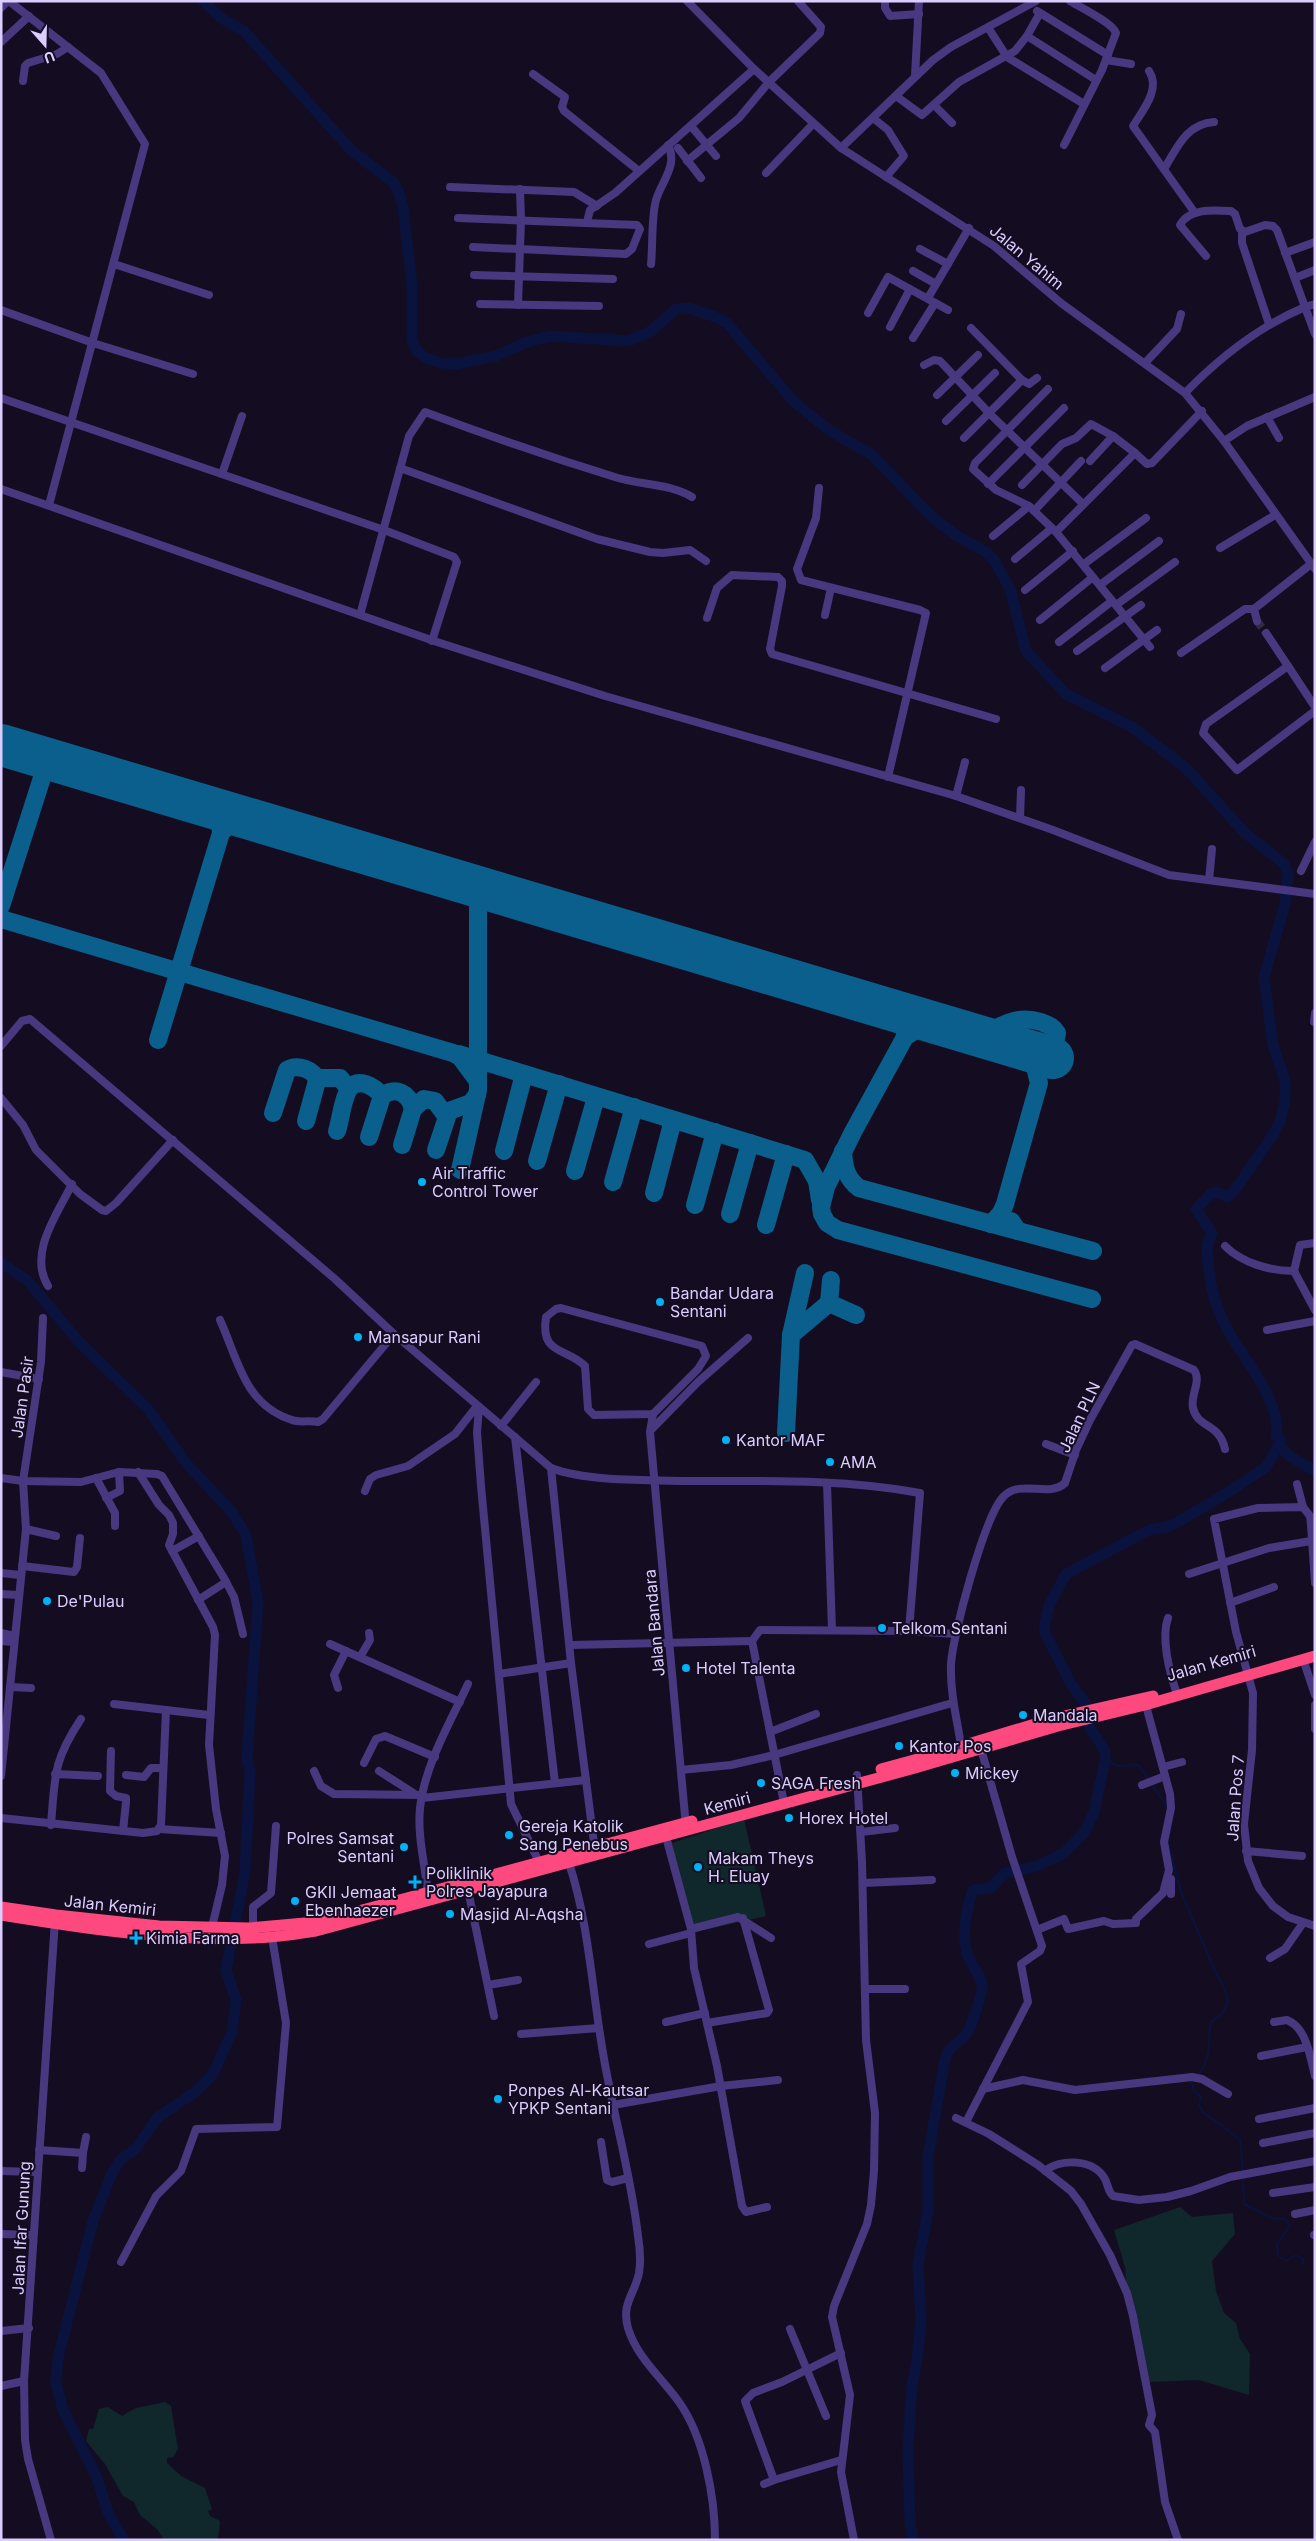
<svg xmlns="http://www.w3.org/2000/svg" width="1316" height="2541" viewBox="0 0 1316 2541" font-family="Inter,sans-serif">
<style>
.green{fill:#10272b}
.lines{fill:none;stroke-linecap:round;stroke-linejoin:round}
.stream{stroke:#09133e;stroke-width:2}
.river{stroke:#09133e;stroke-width:11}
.taxiway{stroke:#0a5f8c;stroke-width:18}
.runway{stroke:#0a5f8c;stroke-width:42}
.minor-tunnel{stroke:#322a42;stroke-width:8;stroke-dasharray:8 4;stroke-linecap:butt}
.minor{stroke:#483880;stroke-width:8}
.highway{stroke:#fe497f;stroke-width:11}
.poi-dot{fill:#01b1f7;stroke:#140d21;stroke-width:2}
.labels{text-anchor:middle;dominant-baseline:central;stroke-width:4;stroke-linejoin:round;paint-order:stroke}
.street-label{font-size:16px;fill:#dccdff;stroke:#140d21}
.poi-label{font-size:16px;fill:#dccdff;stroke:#140d21;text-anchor:start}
</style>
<rect width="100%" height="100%" fill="#140d21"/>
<g class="green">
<path d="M744,1819L766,1916L695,1932L669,1844Z"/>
<path d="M1180,2207L1192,2217L1233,2213L1235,2234L1212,2261L1216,2291L1224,2313L1236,2323L1240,2339L1250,2354L1249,2395L1199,2380L1149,2382L1126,2280L1125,2267L1114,2230Z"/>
<path d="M165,2402L171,2406L178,2449L173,2457L167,2458V2463L181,2476L205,2488L212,2509L208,2511L210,2516L220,2521L218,2540H164L157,2529L140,2515L134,2502L123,2496L105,2464L86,2441L89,2429H93L99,2409L108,2407L122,2416L136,2408Z"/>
</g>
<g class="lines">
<g class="stream">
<path d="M1105,1761L1120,1766L1138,1765L1150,1780"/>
<path d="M1152,1784L1168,1809"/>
<path d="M1171,1825L1168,1843L1182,1895L1217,1975C1230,1995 1233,2009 1211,2022C1206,2047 1214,2054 1197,2076"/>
<path d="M1191,2079L1194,2091L1201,2097L1199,2105L1203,2112L1240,2139L1243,2172"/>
<path d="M1243,2177L1244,2204L1272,2218L1285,2219L1290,2225L1277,2244L1278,2256L1286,2261L1296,2255L1303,2259V2264"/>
</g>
<g class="river">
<path d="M203,1L221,18L244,31L352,151L393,182L399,193L403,207L412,285V340L417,351L426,358L441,363L455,364L496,356L524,343L550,336L629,341L651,331L676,309L688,308L713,316L727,323L738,336L794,402L829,430L872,455L932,517L957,536L986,552L994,560L1010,589L1026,651L1066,694L1132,727L1186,768L1244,832L1284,864L1288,873L1285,904L1264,977L1273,1045L1285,1081V1101L1280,1122L1273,1135L1235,1190L1227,1197L1217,1192L1211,1194L1196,1209L1212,1233C1205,1247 1207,1256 1209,1270C1211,1292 1217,1310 1227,1329C1242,1357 1283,1403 1276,1436L1280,1439L1279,1445L1266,1467L1224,1495L1176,1523L1167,1527L1149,1530L1066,1574L1050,1603L1044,1627L1046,1635L1071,1684L1085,1703L1090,1728L1105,1751V1761L1094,1812L1085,1832L1064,1853L1037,1866L1005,1873L990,1888L973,1890C966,1911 960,1937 969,1958C973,1968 983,1978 982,1989C981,1997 971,2027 967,2033C959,2045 951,2042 945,2059L928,2157V2211L918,2265L921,2320L917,2360L912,2385L908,2451L910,2522L913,2540"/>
<path d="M1,1263L27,1280L80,1343L148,1409L186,1463L231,1511L246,1535L258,1603L247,1758L250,1771L245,1872L226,1970L236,2000L232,2032L213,2074L195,2092L157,2118L135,2150L121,2159L112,2173L93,2221L58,2358L56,2383L63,2410L97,2478L108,2513L124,2540"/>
<path d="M1279,1445L1288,1455L1315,1471"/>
</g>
<g class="taxiway">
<path d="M221,833L233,820H252"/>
<path d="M455,880L473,890L478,904V1090L460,1170"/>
<path d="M1,906L48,759"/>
<path d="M478,908L491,896H510"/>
<path d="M1,919L453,1053L460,1057L477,1080"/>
<path d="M895,1011L905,1024V1037"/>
<path d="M940,1024L922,1026L905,1037L853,1132L826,1187L821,1207L822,1214L827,1223L838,1230L1092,1299"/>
<path d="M980,1036C1002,1026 1016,1014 1041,1022C1048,1025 1053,1026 1057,1033L1052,1058"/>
<path d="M158,1040L221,833L220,820L207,806"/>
<path d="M459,1054L805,1160L817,1181L820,1200"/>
<path d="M273,1113L287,1070C297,1064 315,1069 317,1081"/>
<path d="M306,1121L317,1081L321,1078H340L349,1089"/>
<path d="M337,1131C341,1119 342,1100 349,1089C358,1076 375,1087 382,1096"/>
<path d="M369,1137L382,1096C396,1086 409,1093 413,1109"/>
<path d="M402,1145L413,1109L424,1099L435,1101L446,1116"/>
<path d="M436,1150L449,1111L471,1103L477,1095"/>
<path d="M504,1151L524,1074"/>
<path d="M843,1151C844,1167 846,1178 859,1188L1018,1231"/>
<path d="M537,1161L559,1084"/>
<path d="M575,1171L596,1097"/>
<path d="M613,1182L634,1107"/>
<path d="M654,1193L673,1120"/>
<path d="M695,1205L715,1132"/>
<path d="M730,1214L750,1143"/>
<path d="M1011,1221L1018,1231L1093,1251"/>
<path d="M991,1224L1001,1213L1005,1204L1039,1083L1035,1067L1019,1048"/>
<path d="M766,1225L786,1154"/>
<path d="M831,1280L829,1303L856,1315"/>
<path d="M791,1335L829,1303"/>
<path d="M786,1433L791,1335L805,1273"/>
</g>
<path class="runway" d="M1,745L1053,1058"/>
<path class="minor-tunnel" d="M1257,621L1266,633"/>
<g class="minor">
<path d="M9,1L101,73L145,144L49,505"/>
<path d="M687,1L754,69L841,148L994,246L1061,303L1185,393L1224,441L1315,569"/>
<path d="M885,3V8L890,16L919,14"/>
<path d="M1,8L8,1"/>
<path d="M1037,11L1108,55"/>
<path d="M989,29L1007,57L1084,104"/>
<path d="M1027,36L1096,80"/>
<path d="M1,42L29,16"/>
<path d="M1106,60L1131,64"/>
<path d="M1149,71C1161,89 1143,110 1133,126L1195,213"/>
<path d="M533,74L565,97L562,107L564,111L639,171"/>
<path d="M915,76L919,1"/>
<path d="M23,81L25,66L28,63L57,54L68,47"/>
<path d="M896,96L922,115L959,82L1015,51L1027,36L1040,13"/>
<path d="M934,105L952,123"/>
<path d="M873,118L888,130L904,156L886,177"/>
<path d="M691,126L716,156"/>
<path d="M1064,145L1102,70L1116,33C1113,23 1080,7 1070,1"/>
<path d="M678,148L701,178"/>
<path d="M841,148L933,60L951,47L1036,1"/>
<path d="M687,161L739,118L769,82L820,33L821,27L798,1"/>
<path d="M1164,169C1177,148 1186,124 1214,122"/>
<path d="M766,173L813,124"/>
<path d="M450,187L574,192L597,206"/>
<path d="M458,218L637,225L640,229L632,249L626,254L473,247"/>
<path d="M587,222L590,210L615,193L754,69"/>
<path d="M1242,231V243L1269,324"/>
<path d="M920,249L948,264"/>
<path d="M1285,253L1315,242"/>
<path d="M114,264L209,295"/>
<path d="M651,264C653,247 651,211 657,197C663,180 678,164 668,145"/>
<path d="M913,271L936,284"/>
<path d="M474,275L613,279"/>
<path d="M1295,278L1315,270"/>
<path d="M928,298L969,228"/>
<path d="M480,304L599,306"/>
<path d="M1315,304L1305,307L1315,334"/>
<path d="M518,305L521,220L520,189"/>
<path d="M1,310L93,343L193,374"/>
<path d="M868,313L888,277L948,310"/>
<path d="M890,327L910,289"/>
<path d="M971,328L1022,380L1029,384L1037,378"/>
<path d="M913,338L935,303"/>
<path d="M1145,363L1177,329L1181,314"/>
<path d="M924,365L934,360L940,361L989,413L1083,504"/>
<path d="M1048,389L975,463L973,469L996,490L1029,506L1056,532"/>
<path d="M1185,393C1219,358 1260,326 1305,307L1277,230L1273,226L1265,225L1245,232L1240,229L1235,214L1231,211C1214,210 1189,208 1180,225L1206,256"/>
<path d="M937,395L978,355"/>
<path d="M1,398L384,530L454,557L457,562L432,641"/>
<path d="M1267,417L1279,438"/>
<path d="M946,421L995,373"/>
<path d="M964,438L1022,380"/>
<path d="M1224,441L1247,426L1315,397"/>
<path d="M1090,461L1113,436"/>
<path d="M400,468L597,539L650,552L663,553L690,550L706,561"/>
<path d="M222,474L242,416"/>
<path d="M988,484L1064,408"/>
<path d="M1022,485L1062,444L1076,438L1091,424L1113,436L1135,453"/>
<path d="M819,488L816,518L797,569L801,580L920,610L926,613L888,777"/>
<path d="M1,489L434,641L605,696L956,796L1053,830L1169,875L1315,894"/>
<path d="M1034,511L1081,461"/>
<path d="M993,536L1029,506"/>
<path d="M1220,548L1275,515"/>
<path d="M1015,559L1052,528"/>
<path d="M1084,564L1146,518"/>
<path d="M1100,585L1159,541"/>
<path d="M1025,590L1073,551"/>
<path d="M1116,605L1175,562"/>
<path d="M360,615L409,436L425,412C489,436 553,458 618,478C642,485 671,484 692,497"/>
<path d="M825,615L831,588"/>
<path d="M707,618L717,588L732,575L778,577L782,581V586L770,649L772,654L996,719"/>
<path d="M1040,620L1093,577"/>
<path d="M1257,621L1254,609L1311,564"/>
<path d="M1266,633L1288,666"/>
<path d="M1059,642L1112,601"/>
<path d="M1150,647L1056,532L1135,453L1147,464L1152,463L1202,411"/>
<path d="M1077,651L1141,605"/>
<path d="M1181,653L1245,609H1254"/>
<path d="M1105,668L1157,630"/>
<path d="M1315,707L1288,666L1206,724L1203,733L1237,770L1315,711"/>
<path d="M956,796L965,762"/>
<path d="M1020,818L1021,790"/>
<path d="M1301,871L1315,842"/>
<path d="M1209,880L1212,849"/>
<path d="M1314,1022L1315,1013"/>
<path d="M1,1046L22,1021L30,1019L335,1279L394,1334L551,1468C588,1482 650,1480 691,1481C767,1481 845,1479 920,1493L909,1631"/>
<path d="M1,1098L23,1125L36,1150L80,1194L102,1210L106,1211L116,1203L173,1140"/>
<path d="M1225,1246C1242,1263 1270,1271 1294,1271L1315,1310"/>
<path d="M1294,1271L1300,1245L1315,1243"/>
<path d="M48,1286C28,1253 57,1215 72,1184"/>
<path d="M561,1308L702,1346L706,1356L698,1369L653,1414L594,1415L588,1409L585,1366C565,1347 540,1355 546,1317L556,1309Z"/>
<path d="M220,1320C238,1359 244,1405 292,1420C300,1423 309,1420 318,1422L323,1419L394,1334"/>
<path d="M1267,1330L1315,1321"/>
<path d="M1,1372L39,1379"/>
<path d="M479,1407L477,1432L481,1486L511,1804L541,1866"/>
<path d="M653,1414L650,1432L686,1827"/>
<path d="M501,1426L536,1382"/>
<path d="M651,1430L698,1382L748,1338"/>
<path d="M515,1437L555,1783"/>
<path d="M1046,1444L1075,1455"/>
<path d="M551,1468L571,1663L595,1851"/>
<path d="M138,1472L159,1505L169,1515L173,1523V1534L169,1545L213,1627L215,1635L209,1745L216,1809L225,1856L222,1885L212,1927"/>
<path d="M1,1478L23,1481L81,1482L119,1472L157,1474L162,1476L224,1578L234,1597L243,1634"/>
<path d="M96,1478L115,1513V1526"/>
<path d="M827,1483L832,1630"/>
<path d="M1297,1484L1303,1507"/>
<path d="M365,1491L370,1479L376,1475L408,1466L455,1434L477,1406"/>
<path d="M106,1498L120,1491L119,1472"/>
<path d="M26,1529L56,1536"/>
<path d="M172,1551L199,1536"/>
<path d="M22,1566L74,1572L77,1567L80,1538"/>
<path d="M1,1573L20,1575"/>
<path d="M1189,1574L1269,1548L1311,1541"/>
<path d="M1315,1583L1311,1525L1310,1516L1303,1507L1258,1508L1214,1519L1236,1632L1253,1693L1252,1750L1244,1824L1248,1861L1259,1888L1273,1906L1288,1917L1315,1926"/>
<path d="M1,1594L18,1595"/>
<path d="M198,1600L226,1582"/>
<path d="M1230,1603L1274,1587"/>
<path d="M1168,1618C1161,1637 1169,1671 1176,1691"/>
<path d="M1,1633L15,1636"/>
<path d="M1,1641L14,1642"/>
<path d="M330,1644L460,1702"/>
<path d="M570,1645L752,1641"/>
<path d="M360,1657L370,1640L369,1633"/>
<path d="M1303,1659L1315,1695"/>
<path d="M499,1674L571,1663"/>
<path d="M10,1687L31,1688"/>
<path d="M338,1688L334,1675L346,1651"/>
<path d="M114,1704L209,1715"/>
<path d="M1315,1705V1729"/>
<path d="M770,1732L816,1714"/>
<path d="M111,1751L110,1791L116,1796L126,1798V1802L123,1831"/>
<path d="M962,1752C958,1723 950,1695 951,1665C952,1637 985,1514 1004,1496C1021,1479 1049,1498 1065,1483L1076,1450L1090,1420L1132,1345L1135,1344L1194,1370C1202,1381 1190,1395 1193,1408C1198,1429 1219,1422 1225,1449"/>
<path d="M364,1763L376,1739L385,1736L435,1757"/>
<path d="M1163,1767L1182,1762"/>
<path d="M681,1770L731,1765L774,1755L952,1703"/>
<path d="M314,1771L321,1786L334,1794L422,1795"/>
<path d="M379,1771L415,1794"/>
<path d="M55,1774L98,1776"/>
<path d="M126,1775L144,1777L151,1768H163"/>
<path d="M1,1776L26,1529L23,1481L41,1362L43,1318"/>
<path d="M1142,1785L1165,1776"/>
<path d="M422,1798L586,1780"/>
<path d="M784,1803L752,1641L760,1630L909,1631L956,1634"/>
<path d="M1,1818L143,1833L157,1831L161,1825L166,1710"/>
<path d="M51,1825C55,1776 53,1761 81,1719"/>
<path d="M159,1829L221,1833"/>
<path d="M861,1832L895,1828"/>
<path d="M666,1837L691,1929L694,1968L717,2066L742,2206L746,2212L767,2207"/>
<path d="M1246,1851L1302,1856"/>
<path d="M569,1863C589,1924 592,1990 603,2053C613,2114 631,2174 638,2236C640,2248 641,2261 639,2273C635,2294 621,2303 628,2328C637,2358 662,2378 679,2402C704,2437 715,2497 715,2540"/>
<path d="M863,1883L932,1880"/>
<path d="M468,1890L494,2016"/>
<path d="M1171,1894V1879"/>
<path d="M428,1896C426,1868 417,1837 420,1808C425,1764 450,1723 468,1684"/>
<path d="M253,1928V1907L271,1893L276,1826"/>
<path d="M691,1929L738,1917L771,1938"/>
<path d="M1037,1930L1064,1919L1068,1929L1104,1921L1113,1924L1136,1923V1919L1163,1893L1169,1870L1164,1842L1171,1808L1170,1794L1145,1702"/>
<path d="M649,1944L691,1933"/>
<path d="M1270,1958L1285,1949L1303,1923"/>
<path d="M488,1985L518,1980"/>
<path d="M865,1989H905"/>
<path d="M666,2022L705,2013"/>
<path d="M1274,2022L1287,2020C1307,2028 1310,2057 1315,2076"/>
<path d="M707,2023L767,2013L769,2010L743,1918"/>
<path d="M521,2034L599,2028"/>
<path d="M1261,2056L1307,2047"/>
<path d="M983,2089L1023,2080L1075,2090L1192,2077L1202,2079L1228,2094"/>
<path d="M613,2105L721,2086L778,2080"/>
<path d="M956,2118L989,2134L1038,2165L1071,2191L1081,2204L1110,2255L1127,2293L1133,2316L1152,2415L1149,2425L1155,2432L1165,2502L1178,2540"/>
<path d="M1259,2119L1315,2108"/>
<path d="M966,2122L1028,2002L1021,1964L1040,1951L1042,1946L1012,1857L981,1749"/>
<path d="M601,2142L607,2180L612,2182L628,2178"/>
<path d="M1263,2143L1315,2133"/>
<path d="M39,2150L83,2153L86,2137"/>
<path d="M82,2168L83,2153"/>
<path d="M1,2171L38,2172"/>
<path d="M1045,2171C1061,2158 1094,2159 1105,2179C1108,2185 1108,2191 1113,2196L1139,2200L1167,2197L1191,2191L1230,2177L1315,2161"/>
<path d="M1273,2193L1315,2187"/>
<path d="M1295,2214L1315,2210"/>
<path d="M1,2234L33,2235"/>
<path d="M1314,2235H1315"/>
<path d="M121,2262L156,2196L181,2171L196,2129L277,2127L286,2023L272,1937"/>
<path d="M790,2329L826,2416"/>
<path d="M1,2331L29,2328"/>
<path d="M841,2353L782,2382L753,2393L745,2401L774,2480L841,2460"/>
<path d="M1,2386L24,2381"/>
<path d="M764,2484L774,2480"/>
<path d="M51,2540L28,2459L25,2440L24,2381L55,1920"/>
<path d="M854,2540L841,2472L850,2395L832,2317L834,2306L867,2224L871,2205L874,2171L875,2113L866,2040L862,1862L857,1775"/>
</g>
<g class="highway">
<path d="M965,1745L1055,1718L1153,1696"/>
<path d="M881,1769L947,1751"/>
<path d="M1,1907L56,1915L159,1926L250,1928L316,1922L366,1909L692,1821"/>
<path d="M1,1915C82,1928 170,1942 252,1938C274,1938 295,1934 316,1931L915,1768L1058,1726L1145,1705L1315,1656"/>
</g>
</g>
<g class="poi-dot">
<circle cx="422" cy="1182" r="5"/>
<circle cx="660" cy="1302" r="5"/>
<circle cx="358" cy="1337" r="5"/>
<circle cx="726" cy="1440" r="5"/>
<circle cx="830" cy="1462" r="5"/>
<circle cx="47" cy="1601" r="5"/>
<circle cx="882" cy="1628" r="5"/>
<circle cx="686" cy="1668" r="5"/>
<circle cx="1023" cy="1715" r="5"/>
<circle cx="899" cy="1746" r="5"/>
<circle cx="955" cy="1773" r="5"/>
<circle cx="761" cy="1783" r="5"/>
<circle cx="789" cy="1818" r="5"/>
<circle cx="509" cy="1835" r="5"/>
<circle cx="404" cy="1847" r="5"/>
<circle cx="698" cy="1867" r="5"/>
<path d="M412.5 1874.5h5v5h5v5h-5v5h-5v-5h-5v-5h5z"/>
<circle cx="295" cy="1901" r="5"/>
<circle cx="450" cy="1914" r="5"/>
<path d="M133.5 1930.5h5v5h5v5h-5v5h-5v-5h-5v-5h5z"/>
<circle cx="498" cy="2099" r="5"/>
</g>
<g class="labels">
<g class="street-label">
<text transform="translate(1027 257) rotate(40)">Jalan Yahim</text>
<text transform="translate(22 1397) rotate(-82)">Jalan Pasir</text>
<text transform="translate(1079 1417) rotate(-65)">Jalan PLN</text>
<text transform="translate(654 1623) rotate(-95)">Jalan Bandara</text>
<text transform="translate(1211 1663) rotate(-16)">Jalan Kemiri</text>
<text transform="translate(1235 1798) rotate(-86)">Jalan Pos 7</text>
<text transform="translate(727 1803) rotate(-15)">Kemiri</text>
<text transform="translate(110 1905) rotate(6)">Jalan Kemiri</text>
<text transform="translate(21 2228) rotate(-87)">Jalan Ifar Gunung</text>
</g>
<g class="poi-label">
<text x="432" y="1173">Air Traffic<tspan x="432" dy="18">Control Tower</tspan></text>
<text x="670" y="1293">Bandar Udara<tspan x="670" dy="18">Sentani</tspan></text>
<text x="368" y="1337">Mansapur Rani</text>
<text x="736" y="1440">Kantor MAF</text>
<text x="840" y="1462">AMA</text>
<text x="57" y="1601">De'Pulau</text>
<text x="892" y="1628">Telkom Sentani</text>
<text x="696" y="1668">Hotel Talenta</text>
<text x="1033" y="1715">Mandala</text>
<text x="909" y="1746">Kantor Pos</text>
<text x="965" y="1773">Mickey</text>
<text x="771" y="1783">SAGA Fresh</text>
<text x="799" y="1818">Horex Hotel</text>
<text x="519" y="1826">Gereja Katolik<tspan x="519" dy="18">Sang Penebus</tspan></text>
<text x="394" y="1838" text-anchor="end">Polres Samsat<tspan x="394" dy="18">Sentani</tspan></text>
<text x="708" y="1858">Makam Theys<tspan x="708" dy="18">H. Eluay</tspan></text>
<text x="426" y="1873">Poliklinik<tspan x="426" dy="18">Polres Jayapura</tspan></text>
<text x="305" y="1892">GKII Jemaat<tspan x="305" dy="18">Ebenhaezer</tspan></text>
<text x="460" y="1914">Masjid Al-Aqsha</text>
<text x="146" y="1938">Kimia Farma</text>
<text x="508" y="2090">Ponpes Al-Kautsar<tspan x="508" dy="18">YPKP Sentani</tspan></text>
</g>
</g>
<rect width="1316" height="2541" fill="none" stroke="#dccdff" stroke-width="5"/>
<g transform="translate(45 45) rotate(160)" stroke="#140d21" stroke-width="4" paint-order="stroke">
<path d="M0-4L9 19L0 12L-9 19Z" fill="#dccdff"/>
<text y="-8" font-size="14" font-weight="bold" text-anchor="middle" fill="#dccdff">U</text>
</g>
</svg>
